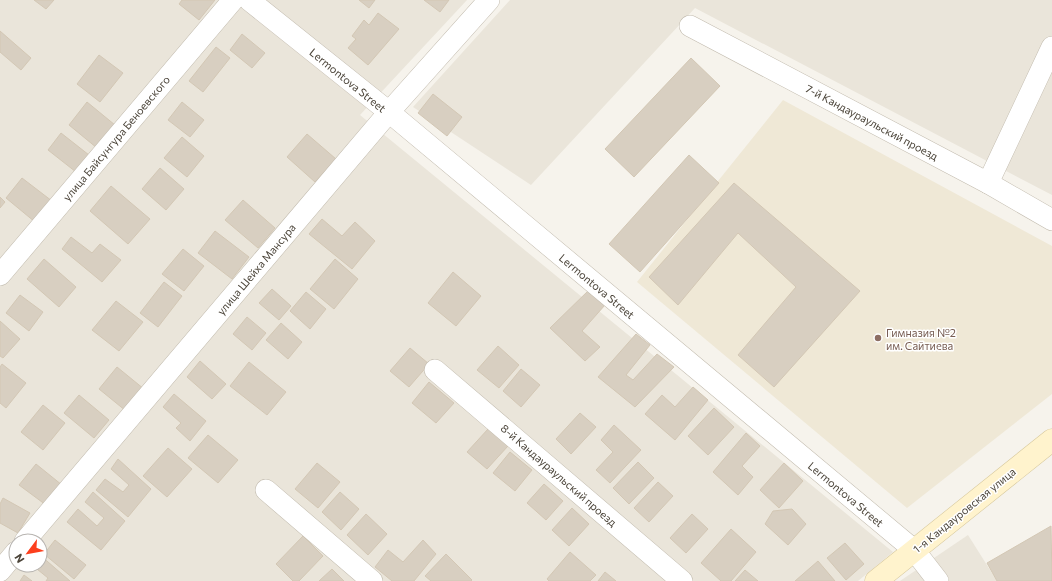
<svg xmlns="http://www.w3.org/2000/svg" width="1052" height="581" viewBox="0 0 1052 581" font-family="Commissioner,sans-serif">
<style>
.residential{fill:#eae5da;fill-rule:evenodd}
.education{fill:#efe8d6}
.building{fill:#d8cfc1;stroke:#d3c7b4}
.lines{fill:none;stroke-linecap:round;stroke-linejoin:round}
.street-casing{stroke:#c2bbae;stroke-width:22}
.secondary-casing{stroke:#d6c79b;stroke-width:23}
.street{stroke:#fff;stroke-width:21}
.secondary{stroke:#fff3cd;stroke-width:22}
.education-dot{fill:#8d6e63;stroke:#fff;stroke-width:1.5}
.labels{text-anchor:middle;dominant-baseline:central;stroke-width:3;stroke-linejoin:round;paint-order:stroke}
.street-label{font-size:11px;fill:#4b4439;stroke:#fff}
.education-label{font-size:11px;fill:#785e54;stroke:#fff;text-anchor:start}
</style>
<rect width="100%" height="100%" fill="#f6f3ec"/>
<g class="residential">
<path d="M0,0H467L360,115L893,552L858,581H0ZM16,541H40V565H16Z"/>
<path d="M510,0H1052V195L695,8L531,185L413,107Z"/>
<path d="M968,535L997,581H900Z"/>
</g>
<path class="education" d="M783,100L1052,246V394L907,508L637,282Z"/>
<g class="building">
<path d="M34,0H54L46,9Z"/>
<path d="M182,0H215L199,20L179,4Z"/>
<path d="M359,0H375L369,8Z"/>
<path d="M424,0H449L440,12Z"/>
<path d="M378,13L399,29L368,65L348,48L356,39L352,36L364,20L369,25Z"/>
<path d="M0,31L31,58L21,70L0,52Z"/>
<path d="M242,34L265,53L252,68L230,50Z"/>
<path d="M216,47L230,58L203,92L189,81Z"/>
<path d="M99,55L123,73L100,102L77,84Z"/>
<path d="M691,58L720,86L634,177L605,149Z"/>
<path d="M433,94L462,117L447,136L418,113Z"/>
<path d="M87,102L115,125L97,148L69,125Z"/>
<path d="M182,102L204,120L190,137L168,120Z"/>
<path d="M61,133L89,155L76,172L48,150Z"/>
<path d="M307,134L336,159L315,182L287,157Z"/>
<path d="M182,137L204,156L187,177L164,158Z"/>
<path d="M689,155L719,183L640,272L609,244Z"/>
<path d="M160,168L184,189L166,210L142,189Z"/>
<path d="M22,178L52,201L35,222L6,198Z"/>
<path d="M734,183L860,291L774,387L738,355L796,287L738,233L678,305L649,277Z"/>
<path d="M111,186L150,219L128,244L90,211Z"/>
<path d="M0,197L5,202L0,208Z"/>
<path d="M243,200L275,228L258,248L225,220Z"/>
<path d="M322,219L342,236L355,222L375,241L352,269L309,234Z"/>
<path d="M215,231L249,257L232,279L198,253Z"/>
<path d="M71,237L92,253L100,244L121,260L102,282L62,249Z"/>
<path d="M183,249L204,266L184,291L162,274Z"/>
<path d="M44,259L76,287L59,307L27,279Z"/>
<path d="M335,259L358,279L334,309L310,289Z"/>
<path d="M453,272L481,296L456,326L428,303Z"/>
<path d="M164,282L182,296L158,327L140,313Z"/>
<path d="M272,289L291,306L279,320L259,303Z"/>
<path d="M589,290L605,305L582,331L600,347L585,361L550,328Z"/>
<path d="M306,292L326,309L310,329L290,311Z"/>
<path d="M20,295L43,312L29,331L6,313Z"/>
<path d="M116,301L143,322L119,351L92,330Z"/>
<path d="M247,317L266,333L252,350L233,334Z"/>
<path d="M0,321L20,339L3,358L0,356Z"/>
<path d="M281,323L302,342L288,359L266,340Z"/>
<path d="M636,334L650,345L626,375L633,380L657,354L674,367L635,407L598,377Z"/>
<path d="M498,346L519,365L499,388L477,370Z"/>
<path d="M410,348L429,364L409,387L390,371Z"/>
<path d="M200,361L226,384L212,399L187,377Z"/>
<path d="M249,362L286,392L267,415L230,386Z"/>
<path d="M2,364L26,383L6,408L0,403V367Z"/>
<path d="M117,367L144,389L126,411L99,389Z"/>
<path d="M521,369L540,385L521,407L503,391Z"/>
<path d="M429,382L454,403L436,423L412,403Z"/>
<path d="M693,387L708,400L675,440L645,414L662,395L675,407Z"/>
<path d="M174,394L206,421L190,441L176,428L181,423L163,407Z"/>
<path d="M79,395L109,420L94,438L64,413Z"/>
<path d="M43,405L65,423L43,450L21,432Z"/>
<path d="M714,408L734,427L708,455L688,436Z"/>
<path d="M580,413L596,427L571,454L556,439Z"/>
<path d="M614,425L641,450L610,483L596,470L613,452L601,440Z"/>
<path d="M488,429L508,446L487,469L467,452Z"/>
<path d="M746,433L760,446L742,466L753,477L738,495L713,472Z"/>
<path d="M208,435L238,460L218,483L188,458Z"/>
<path d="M168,448L192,469L167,497L143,476Z"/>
<path d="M510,452L532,470L515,491L493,473Z"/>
<path d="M118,459L151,489L128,517L96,490L105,479L123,492L129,485L111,469Z"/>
<path d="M638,462L654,478L629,504L613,488Z"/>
<path d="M317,463L340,482L318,508L295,489Z"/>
<path d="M784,463L803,481L779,508L760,490Z"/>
<path d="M36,464L62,485L46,505L19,485Z"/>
<path d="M658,482L673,496L649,522L634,508Z"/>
<path d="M544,484L563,501L546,520L527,503Z"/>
<path d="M93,492L125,521L101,550L67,522L78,509L97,526L104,518L85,502Z"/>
<path d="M340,492L359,509L341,530L322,512Z"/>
<path d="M3,498L30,513L18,533L0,523V504Z"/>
<path d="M572,508L589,524L569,546L552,530Z"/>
<path d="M792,509L806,524L788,545L765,524L773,511Z"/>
<path d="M366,514L387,534L368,555L347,535Z"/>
<path d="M692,514L708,529L686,553L670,538Z"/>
<path d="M1051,526L1052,581H997L987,563Z"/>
<path d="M731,529L756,552L731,581H721L701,563Z"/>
<path d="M303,536L323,556L299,581H293L276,564Z"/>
<path d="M55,540L86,565L74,579L44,554Z"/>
<path d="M423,540L436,554L414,581H392L375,567L388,550L403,562Z"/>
<path d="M845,543L864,564L846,580L827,558Z"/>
<path d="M570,552L596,575L590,581H549L547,579Z"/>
<path d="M446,554L472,580L471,581H431L425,576Z"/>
<path d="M40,555L70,581H46L48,578L32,565H40Z"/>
<path d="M818,561L835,581H795Z"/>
<path d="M332,569L344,581H319Z"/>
<path d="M745,570L758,581H735Z"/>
<path d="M605,572L616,581H598Z"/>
<path d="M24,575L32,581H20Z"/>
</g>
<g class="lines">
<defs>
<g id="street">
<path d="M249,0L389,112L914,550L938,581"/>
<path d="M690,26L988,183L1052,220"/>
<path d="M988,183L1052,47"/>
<path d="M0,275L233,0"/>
<path d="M435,370L682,581"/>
<path d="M266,490L372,581"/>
<path d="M25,541L389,112L489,0"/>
<path d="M0,571L16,552"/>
</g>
<path id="secondary" d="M876,581L1052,440"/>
</defs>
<use href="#street" class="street-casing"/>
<use href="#secondary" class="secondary-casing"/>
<use href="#street" class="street"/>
<use href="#secondary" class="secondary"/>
</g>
<circle class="education-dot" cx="878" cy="338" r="4"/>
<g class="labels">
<g class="street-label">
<text transform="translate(348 80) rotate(39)">Lermontova Street</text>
<text transform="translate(872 122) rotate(28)">7-й Кандаураульский проезд</text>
<text transform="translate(116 138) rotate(-50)">улица Байсунгура Беноевского</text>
<text transform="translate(256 269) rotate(-50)">улица Шейха Мансура</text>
<text transform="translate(597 286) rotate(40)">Lermontova Street</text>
<text transform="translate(559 475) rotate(41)">8-й Кандаураульский проезд</text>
<text transform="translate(846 494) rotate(40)">Lermontova Street</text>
<text transform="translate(964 510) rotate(-39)">1-я Кандауровская улица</text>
</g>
<g class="education-label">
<text x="886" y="332">Гимназия №2<tspan x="886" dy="13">им. Сайтиева</tspan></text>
</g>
</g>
<g transform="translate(28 553) rotate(238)"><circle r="19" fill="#ffffff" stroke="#b7b4b0"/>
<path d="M0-3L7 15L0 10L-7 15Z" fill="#fc3f1d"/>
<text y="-6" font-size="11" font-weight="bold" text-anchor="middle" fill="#4b4439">N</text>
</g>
</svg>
